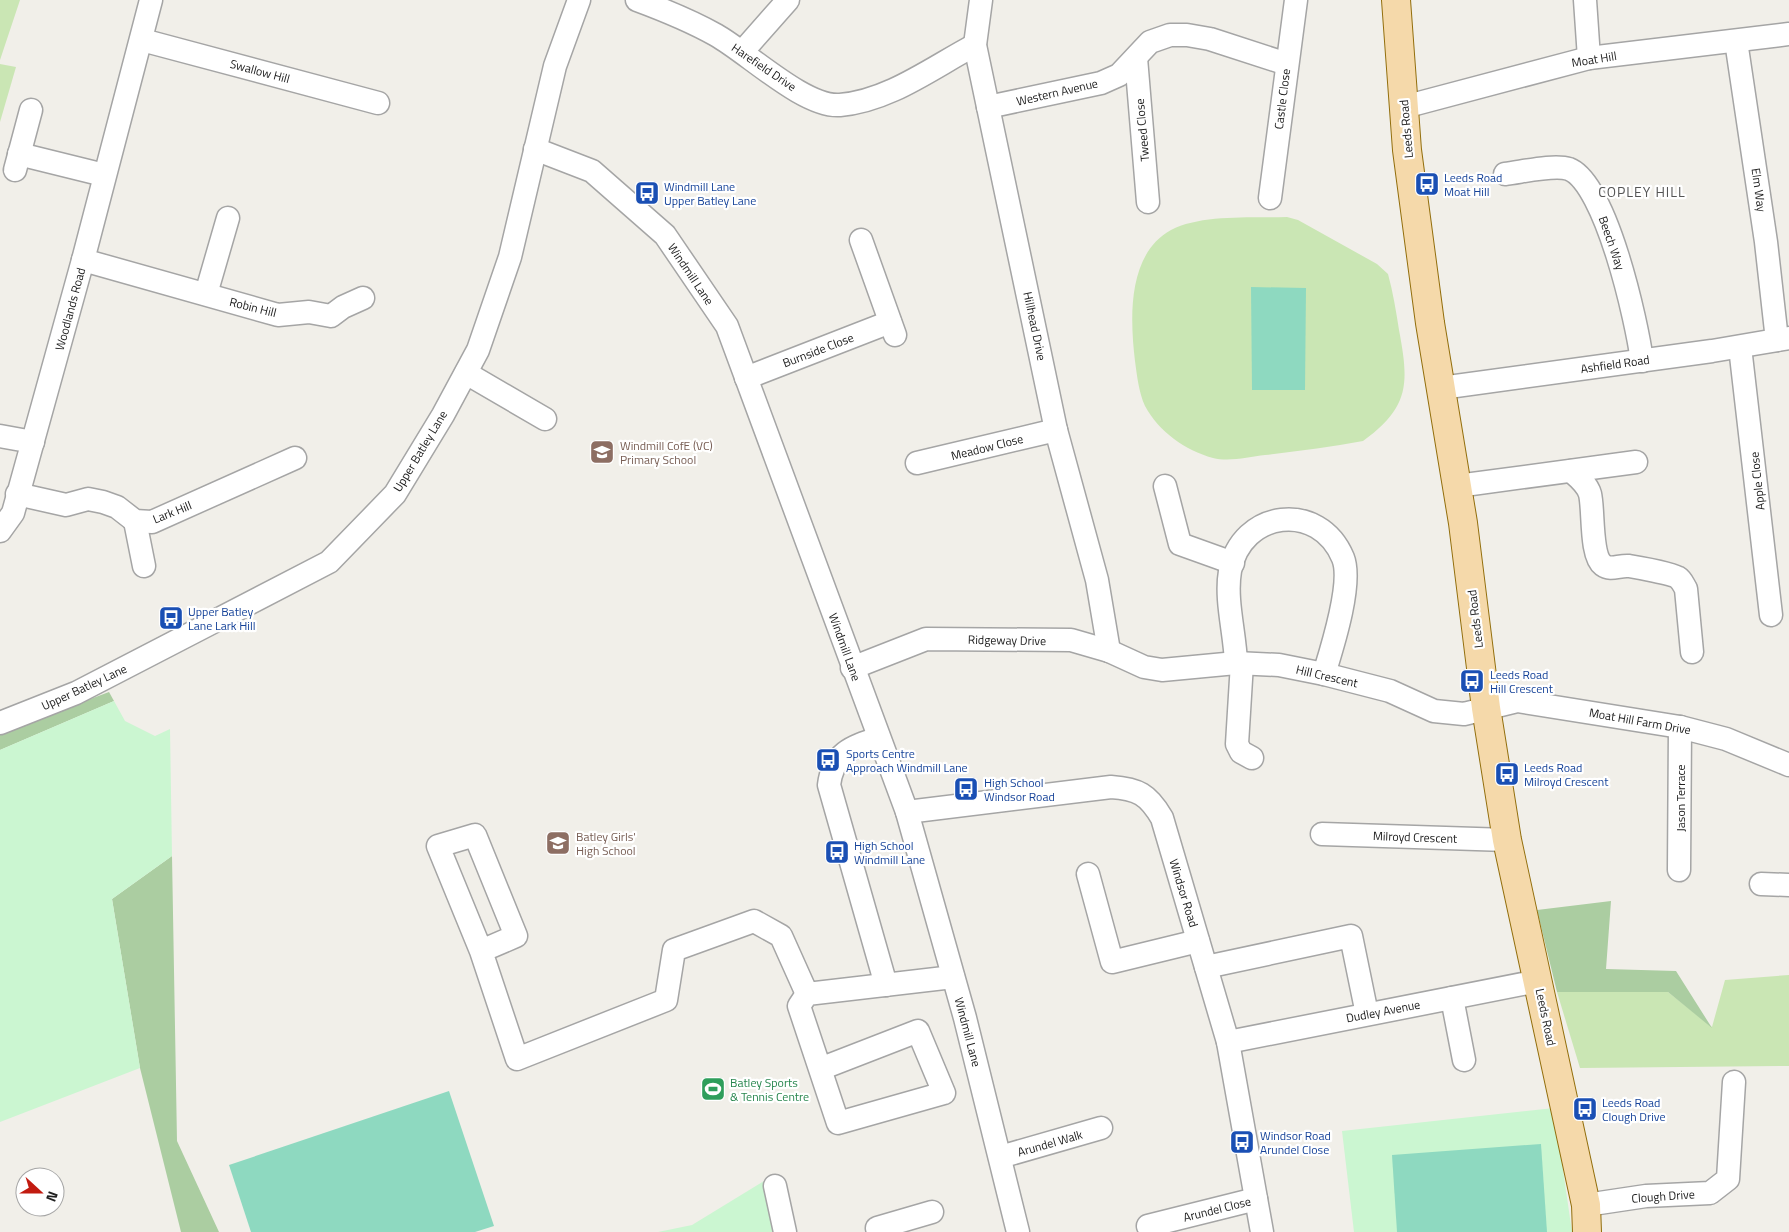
<svg xmlns="http://www.w3.org/2000/svg" width="1789" height="1232" viewBox="0 0 1789 1232" font-family="'Titillium Web',sans-serif">
<style>
.grass{fill:#cae6b4}
.forest{fill:#abcda1}
.park{fill:#cbf6d1}
.pitch{fill:#8ed9c0}
.lines{fill:none;stroke-linecap:round;stroke-linejoin:round}
.minor-casing{stroke:#a5a5a5;stroke-width:25}
.major-casing{stroke:#926e0c;stroke-width:30}
.minor{stroke:#fff;stroke-width:22}
.major{stroke:#f5d9aa;stroke-width:28}
.labels{text-anchor:middle;dominant-baseline:central;stroke-width:4.5;stroke-linejoin:round;paint-order:stroke}
.street-label{font-size:12px;fill:#212121;stroke:#fff}
.transit-label{font-size:12px;fill:#164399;stroke:#fff;text-anchor:start}
.education-label{font-size:12px;fill:#785e54;stroke:#fff;text-anchor:start}
.leisure-label{font-size:12px;fill:#27864d;stroke:#fff;text-anchor:start}
.neighbourhood-label{font-size:14px;letter-spacing:1px;fill:#545454;stroke:#fff}
</style>
<rect width="100%" height="100%" fill="#f1efe9"/>
<g class="grass">
<path d="M0,0H20L0,60Z"/>
<path d="M0,64L16,67L0,122Z"/>
<path d="M1287,217L1298,220L1377,264L1388,274C1393,292 1396,311 1399,330C1409,383 1410,407 1363,441C1331,447 1298,451 1265,455C1249,457 1229,462 1213,458C1185,450 1159,432 1145,406C1139,393 1137,376 1135,361C1130,319 1127,254 1171,230C1201,214 1253,218 1287,217Z"/>
<path d="M1789,975V1066L1580,1068L1557,992H1668L1712,1027L1725,980Z"/>
</g>
<g class="forest">
<path d="M109,692L114,701L0,750V733Z"/>
<path d="M172,856L177,1141L219,1232H181L140,1068L112,899Z"/>
<path d="M1611,901L1606,969L1676,971L1712,1028L1668,992H1557L1537,910Z"/>
</g>
<g class="park">
<path d="M114,701L125,721L155,736L170,729L172,856L112,899L140,1068L0,1122V750Z"/>
<path d="M1554,1108L1572,1232H1354L1342,1131Z"/>
<path d="M769,1178L780,1232H658L692,1225Z"/>
</g>
<g class="pitch">
<path d="M1251,287L1306,288L1305,390H1252Z"/>
<path d="M449,1091L494,1226L475,1232H251L229,1165Z"/>
<path d="M1541,1144L1547,1232H1397L1392,1155Z"/>
</g>
<g class="lines">
<defs>
<g id="minor">
<path d="M637,0C664,10 691,21 716,35C748,53 805,108 840,105C889,101 933,67 975,45"/>
<path d="M981,0L975,45L1056,430L1097,580L1109,651"/>
<path d="M1585,0L1589,58"/>
<path d="M142,40L378,103"/>
<path d="M1736,41L1766,242L1777,340"/>
<path d="M743,51L788,0"/>
<path d="M1136,58L1148,202"/>
<path d="M988,107L1101,83L1119,75L1150,42L1170,35H1187L1210,39L1287,64"/>
<path d="M1404,107L1589,58L1789,34"/>
<path d="M535,149L592,171L665,235L727,326L907,812L965,1018L1018,1232"/>
<path d="M19,154L104,175"/>
<path d="M15,170L31,110"/>
<path d="M1505,174C1522,172 1554,164 1569,169C1606,183 1637,322 1642,361"/>
<path d="M1270,198L1296,0"/>
<path d="M861,240L895,335"/>
<path d="M83,260L278,315L309,312L331,316L343,307L363,298"/>
<path d="M206,294L228,218"/>
<path d="M1740,347L1771,615"/>
<path d="M466,373L545,419"/>
<path d="M746,378L890,322"/>
<path d="M1441,388L1712,351L1789,338"/>
<path d="M0,436L33,442"/>
<path d="M917,463L1056,430"/>
<path d="M1571,471C1578,477 1587,484 1590,494C1594,510 1590,555 1603,565C1611,571 1619,565 1629,566C1635,567 1674,574 1677,577C1682,580 1683,584 1686,589L1692,652"/>
<path d="M1165,486L1180,544L1233,563"/>
<path d="M1457,486L1636,462"/>
<path d="M17,494L66,505L88,499L103,502L117,507L135,521L152,522L295,458"/>
<path d="M135,521L144,566"/>
<path d="M0,531L13,513L83,260L151,0"/>
<path d="M1236,663C1235,633 1225,600 1230,571C1241,510 1319,500 1343,558C1353,583 1332,648 1324,674"/>
<path d="M1242,663L1237,744L1241,752L1252,758"/>
<path d="M852,668L926,639L1071,640L1109,651L1144,667L1162,670L1236,663L1279,665L1324,674L1390,691L1434,711L1464,714L1517,701L1680,727L1726,739L1789,765"/>
<path d="M0,723L76,693L329,562L395,494L443,415L478,350L510,257L555,66L579,0"/>
<path d="M879,738C851,747 833,753 829,785L886,985"/>
<path d="M907,812L1111,787C1138,789 1148,794 1162,818L1228,1042L1262,1232"/>
<path d="M1322,834L1507,840"/>
<path d="M1679,870L1680,727"/>
<path d="M1088,874L1112,962L1198,941"/>
<path d="M1761,884L1789,885"/>
<path d="M481,951L516,936L475,835L438,846L481,951L517,1059L666,1000L674,950L754,921L781,936L807,994"/>
<path d="M1206,967L1351,936L1367,1014"/>
<path d="M1452,998L1464,1060"/>
<path d="M1228,1042L1538,981"/>
<path d="M820,1069L918,1031L944,1093L838,1123L799,1006L807,994L953,977"/>
<path d="M1000,1157L1101,1128"/>
<path d="M775,1186L785,1232"/>
<path d="M1586,1205L1646,1196L1710,1193L1728,1179L1734,1082"/>
<path d="M1148,1226L1256,1199"/>
<path d="M878,1232L877,1228L932,1212"/>
</g>
<path id="major" d="M1396,0L1407,150L1430,323L1463,523L1486,708L1507,840L1586,1205L1587,1232"/>
</defs>
<use href="#minor" class="minor-casing"/>
<use href="#major" class="major-casing"/>
<use href="#minor" class="minor"/>
<use href="#major" class="major"/>
</g>
<defs>
<symbol id="bus-square" viewBox="-11 -11 22 22"><rect x="-9" y="-9" width="18" height="18" rx="4" fill="#1a4fb4" stroke="#fff"/><path d="M-5-6H5V4H4V6H2V4H-2V6H-4V4H-5ZM-3.5-4V0h7V-4ZM-3.5 1.2v1.5H-2V1.2ZM2 1.2v1.5H3.5V1.2Z" fill="#fff"/></symbol>
<symbol id="school-square" viewBox="-11 -11 22 22"><rect x="-9" y="-9" width="18" height="18" rx="4" fill="#8d6e63" stroke="#fff"/><path d="M0-5L7-2L0 1L-7-2ZM-4 1L0 2.5L4 1V4Q0 6-4 4Z" fill="#fff"/></symbol>
<symbol id="stadium-square" viewBox="-11 -11 22 22"><rect x="-9" y="-9" width="18" height="18" rx="4" fill="#2e9e5b" stroke="#fff"/><path d="M0-5a6.5 5 0 1 0 0 10a6.5 5 0 1 0 0-10ZM-3.5-1.8h7v3.6h-7Z" fill="#fff"/></symbol>
</defs>
<g fill-rule="evenodd">
<use href="#bus-square" x="1413" y="170" width="28" height="28"/>
<use href="#bus-square" x="633" y="179" width="28" height="28"/>
<use href="#school-square" x="588" y="438" width="28" height="28"/>
<use href="#bus-square" x="157" y="604" width="28" height="28"/>
<use href="#bus-square" x="1458" y="667" width="28" height="28"/>
<use href="#bus-square" x="814" y="746" width="28" height="28"/>
<use href="#bus-square" x="1493" y="760" width="28" height="28"/>
<use href="#bus-square" x="952" y="775" width="28" height="28"/>
<use href="#school-square" x="544" y="829" width="28" height="28"/>
<use href="#bus-square" x="823" y="838" width="28" height="28"/>
<use href="#stadium-square" x="699" y="1075" width="28" height="28"/>
<use href="#bus-square" x="1571" y="1095" width="28" height="28"/>
<use href="#bus-square" x="1228" y="1128" width="28" height="28"/>
</g>
<g class="labels">
<g class="street-label">
<text transform="translate(1594 59) rotate(-9)">Moat Hill</text>
<text transform="translate(764 67) rotate(34)">Harefield Drive</text>
<text transform="translate(260 71) rotate(15)">Swallow Hill</text>
<text transform="translate(1057 92) rotate(-13)">Western Avenue</text>
<text transform="translate(1282 99) rotate(-83)">Castle Close</text>
<text transform="translate(1406 129) rotate(-95)">Leeds Road</text>
<text transform="translate(1142 130) rotate(-95)">Tweed Close</text>
<text transform="translate(1759 190) rotate(82)">Elm Way</text>
<text transform="translate(1612 243) rotate(71)">Beech Way</text>
<text transform="translate(691 274) rotate(56)">Windmill Lane</text>
<text transform="translate(253 307) rotate(14)">Robin Hill</text>
<text transform="translate(70 309) rotate(-75)">Woodlands Road</text>
<text transform="translate(1035 326) rotate(78)">Hillhead Drive</text>
<text transform="translate(818 350) rotate(-21)">Burnside Close</text>
<text transform="translate(1615 364) rotate(-8)">Ashfield Road</text>
<text transform="translate(987 447) rotate(-14)">Meadow Close</text>
<text transform="translate(420 451) rotate(-59)">Upper Batley Lane</text>
<text transform="translate(1757 481) rotate(-96)">Apple Close</text>
<text transform="translate(172 512) rotate(-22)">Lark Hill</text>
<text transform="translate(1475 619) rotate(-97)">Leeds Road</text>
<text transform="translate(1007 640) rotate(1)">Ridgeway Drive</text>
<text transform="translate(845 647) rotate(70)">Windmill Lane</text>
<text transform="translate(1327 676) rotate(13)">Hill Crescent</text>
<text transform="translate(84 687) rotate(-25)">Upper Batley Lane</text>
<text transform="translate(1640 721) rotate(10)">Moat Hill Farm Drive</text>
<text transform="translate(1680 798) rotate(-90)">Jason Terrace</text>
<text transform="translate(1415 837) rotate(2)">Milroyd Crescent</text>
<text transform="translate(1184 893) rotate(73)">Windsor Road</text>
<text transform="translate(1383 1011) rotate(-11)">Dudley Avenue</text>
<text transform="translate(1546 1017) rotate(78)">Leeds Road</text>
<text transform="translate(968 1032) rotate(75)">Windmill Lane</text>
<text transform="translate(1050 1143) rotate(-16)">Arundel Walk</text>
<text transform="translate(1663 1196) rotate(-4)">Clough Drive</text>
<text transform="translate(1217 1209) rotate(-14)">Arundel Close</text>
</g>
<g class="transit-label">
<text x="1444" y="177">Leeds Road<tspan x="1444" dy="14">Moat Hill</tspan></text>
<text x="664" y="186">Windmill Lane<tspan x="664" dy="14">Upper Batley Lane</tspan></text>
<text x="188" y="611">Upper Batley<tspan x="188" dy="14">Lane Lark Hill</tspan></text>
<text x="1490" y="674">Leeds Road<tspan x="1490" dy="14">Hill Crescent</tspan></text>
<text x="846" y="753">Sports Centre<tspan x="846" dy="14">Approach Windmill Lane</tspan></text>
<text x="1524" y="767">Leeds Road<tspan x="1524" dy="14">Milroyd Crescent</tspan></text>
<text x="984" y="782">High School<tspan x="984" dy="14">Windsor Road</tspan></text>
<text x="854" y="845">High School<tspan x="854" dy="14">Windmill Lane</tspan></text>
<text x="1602" y="1102">Leeds Road<tspan x="1602" dy="14">Clough Drive</tspan></text>
<text x="1260" y="1135">Windsor Road<tspan x="1260" dy="14">Arundel Close</tspan></text>
</g>
<g class="education-label">
<text x="620" y="445">Windmill CofE (VC)<tspan x="620" dy="14">Primary School</tspan></text>
<text x="576" y="836">Batley Girls'<tspan x="576" dy="14">High School</tspan></text>
</g>
<g class="leisure-label">
<text x="730" y="1082">Batley Sports<tspan x="730" dy="14">&amp; Tennis Centre</tspan></text>
</g>
<g class="neighbourhood-label">
<text x="1642" y="191">COPLEY HILL</text>
</g>
</g>
<g transform="translate(40 1192) rotate(111)"><circle r="24" fill="#ffffff" stroke="#a6a6a6"/>
<path d="M0-4L9 19L0 12L-9 19Z" fill="#c21b10"/>
<text y="-8" font-size="14" font-weight="bold" text-anchor="middle" fill="#212121">N</text>
</g>
</svg>
